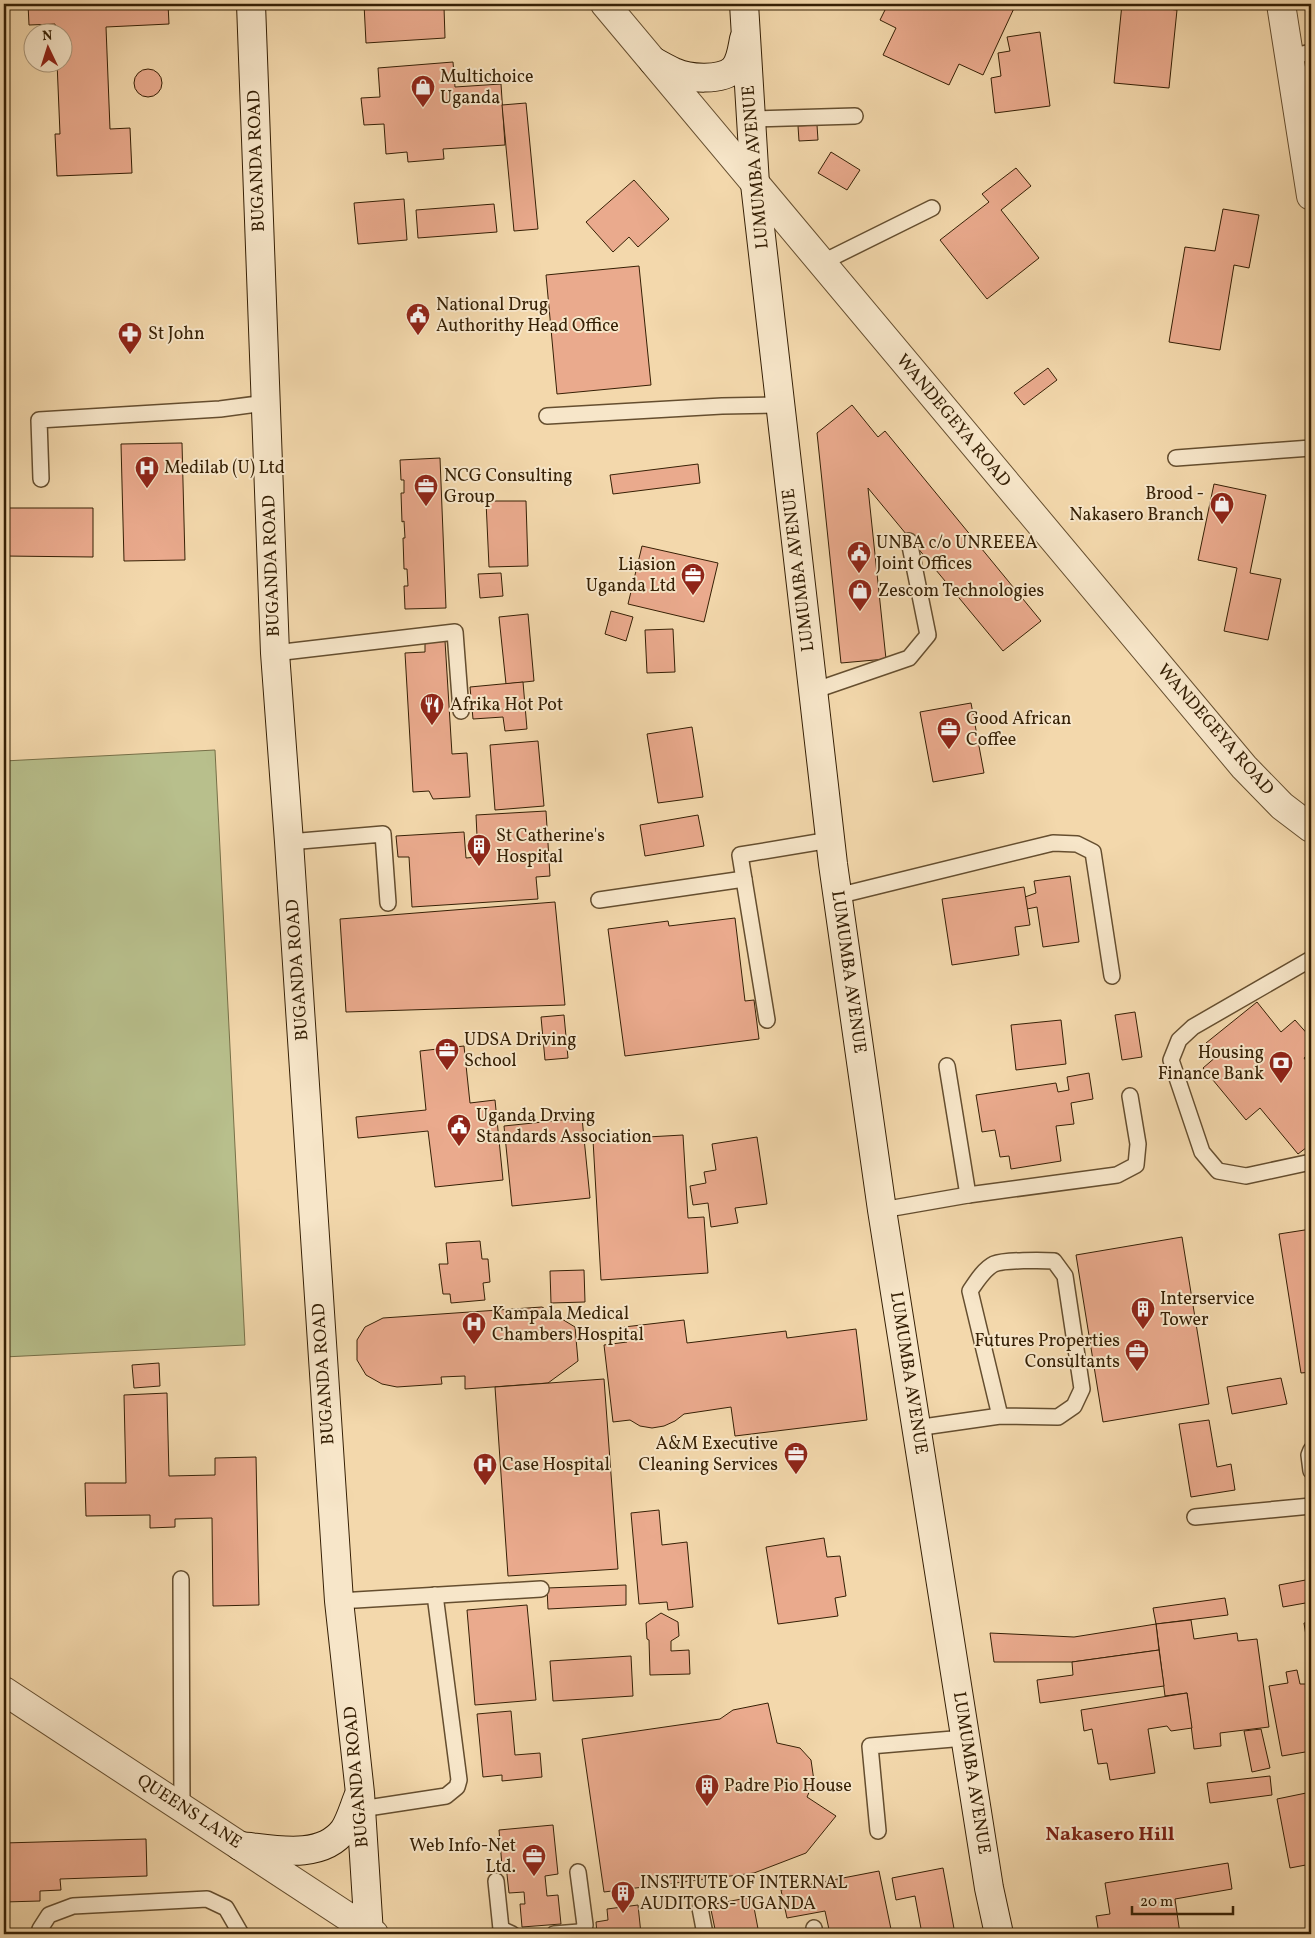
<svg xmlns="http://www.w3.org/2000/svg" width="1315" height="1938" viewBox="0 0 1315 1938" font-family="Vollkorn,serif">
<style>
.green{fill:#b8bf8c;stroke:#777048}
.building{fill:#eaaa8d;stroke:#362005}
.lines{fill:none;stroke-linecap:round;stroke-linejoin:round}
.service-casing{stroke:#654e2f;stroke-width:18}
.tertiary-casing{stroke:#654e2f;stroke-width:30}
.secondary-casing{stroke:#362005;stroke-width:30}
.service{stroke:#f7e6c9;stroke-width:15}
.tertiary{stroke:#f7e6c9;stroke-width:28}
.secondary{stroke:#f7e6c9;stroke-width:28}
.labels{text-anchor:middle;dominant-baseline:central;stroke-width:4;stroke-linejoin:round;paint-order:stroke}
.poi-label{font-size:18px;fill:#362005;stroke:#f7e6c9;text-anchor:start}
.street-label{font-size:18px;fill:#362005;stroke:#f7e6c9}
.quarter-label{font-size:20px;font-weight:bold;fill:#7a1f14;stroke:#f7e6c9}
</style>
<rect width="100%" height="100%" fill="#f3d8ac"/>
<filter id="stains"><feTurbulence type="fractalNoise" baseFrequency=".004" numOctaves="4"/><feColorMatrix values="0 0 0 0 .2 0 0 0 0 .09 0 0 0 0 .02 0 0 0 .5 -.17"/></filter>
<radialGradient id="worn" r=".72"><stop offset=".6" stop-color="#630" stop-opacity="0"/><stop offset="1" stop-color="#630" stop-opacity=".3"/></radialGradient>
<path class="green" d="M215,750L245,1345L4,1357V761Z"/>
<g class="building">
<path d="M28,4H168L169,24L106,27L110,129L130,128L132,173L57,176L55,134H60L57,62H62V32H56L55,24L29,25Z"/>
<path d="M364,4H401L402,9L444,7L445,38L366,43Z"/>
<path d="M888,4H1016L983,75L959,64L949,85L883,55L896,28L880,20Z"/>
<path d="M1122,4L1177,10L1169,88L1114,83Z"/>
<path d="M1040,32L1050,106L995,113L991,78L1001,76L998,53L1010,51L1007,37Z"/>
<path d="M453,62L455,87L501,84L505,145L443,149L444,159L408,162L407,152L386,154L384,124L364,125L361,98L380,97L378,68Z"/>
<circle cx="148" cy="83" r="14"/>
<path d="M526,103L538,229L514,231L502,105Z"/>
<path d="M817,125L818,140L799,141L798,126Z"/>
<path d="M831,152L860,170L847,190L818,173Z"/>
<path d="M1016,168L1031,186L1001,210L1039,258L987,299L940,240L989,202L982,194Z"/>
<path d="M634,180L669,219L638,247L629,237L613,252L586,222Z"/>
<path d="M404,199L407,240L358,244L354,203Z"/>
<path d="M494,204L497,232L418,238L416,210Z"/>
<path d="M1223,209L1259,215L1249,268L1234,265L1220,350L1169,342L1185,247L1215,251Z"/>
<path d="M639,266L651,385L557,394L546,275Z"/>
<path d="M1048,368L1057,380L1024,405L1014,393Z"/>
<path d="M852,405L878,437L885,431L1041,621L1003,651L868,488L886,659L841,663L817,433Z"/>
<path d="M182,443L185,560L124,561L121,444Z"/>
<path d="M440,458L446,608L405,609L404,586H408L407,569H404L403,538H405L404,521L402,522L401,493H404V480H401L400,460Z"/>
<path d="M698,464L700,483L613,494L610,475Z"/>
<path d="M1214,484L1266,495L1250,573L1281,579L1268,640L1224,631L1237,568L1198,560Z"/>
<path d="M486,501H526L528,566L489,567Z"/>
<path d="M4,508H93V557L4,556Z"/>
<path d="M642,546L718,563L704,622L628,604Z"/>
<path d="M501,573L503,596L480,598L478,574Z"/>
<path d="M611,611L633,617L626,641L605,634Z"/>
<path d="M528,614L534,681L506,684L499,617Z"/>
<path d="M673,629L675,672L647,673L645,630Z"/>
<path d="M445,641L452,754L467,753L470,797L433,799L429,791L413,792L405,653L425,652V643Z"/>
<path d="M523,682L527,729L505,731L503,717L473,719L470,687Z"/>
<path d="M971,703L984,773L933,782L920,712Z"/>
<path d="M692,727L703,797L658,803L647,734Z"/>
<path d="M538,741L544,806L495,810L490,745Z"/>
<path d="M546,811L550,876L536,877L538,899L412,907L409,857H398L396,836L464,832L466,858L478,857L476,815Z"/>
<path d="M698,815L704,846L645,856L640,825Z"/>
<path d="M1070,876L1079,942L1043,947L1037,907L1027,909L1025,897L1036,893L1034,881Z"/>
<path d="M1024,887L1030,925L1015,927L1019,955L952,965L942,899Z"/>
<path d="M555,902L565,1005L346,1012L340,919Z"/>
<path d="M735,918L745,1001L754,1000L759,1039L625,1056L608,929L668,921L669,926Z"/>
<path d="M1257,1002L1281,1032L1295,1020L1311,1038V1052L1304,1058L1311,1067V1144L1298,1154L1260,1108L1246,1120L1203,1068L1217,1056L1206,1043Z"/>
<path d="M1135,1012L1142,1057L1122,1060L1115,1015Z"/>
<path d="M564,1015L568,1058L545,1060L541,1017Z"/>
<path d="M1061,1020L1066,1064L1016,1070L1011,1025Z"/>
<path d="M464,1046L470,1103L495,1100L503,1180L435,1187L428,1131L358,1138L356,1117L426,1110L420,1051Z"/>
<path d="M1089,1073L1093,1099L1071,1103L1074,1124L1056,1126L1061,1161L1011,1169L1009,1156L1000,1157L995,1130L982,1132L976,1095L1056,1083L1058,1092L1069,1090L1067,1077Z"/>
<path d="M582,1118L590,1198L512,1206L504,1126Z"/>
<path d="M683,1135L688,1218L704,1217L708,1273L601,1280L593,1140Z"/>
<path d="M757,1137L767,1204L735,1208L738,1223L711,1227L708,1203L693,1205L690,1186L706,1183L704,1172L716,1170L712,1144Z"/>
<path d="M1311,1229V1372L1301,1373L1279,1234Z"/>
<path d="M1182,1237L1209,1404L1103,1422L1076,1255Z"/>
<path d="M480,1241L482,1259H488L490,1282L483,1283L485,1300L451,1303L450,1294H443L439,1264H448L446,1243Z"/>
<path d="M584,1270L585,1302L551,1303L550,1271Z"/>
<path d="M542,1307L575,1327L578,1361L548,1383L465,1389V1376L441,1377L442,1384L397,1387L382,1384L366,1375L357,1360V1340L365,1327L383,1318Z"/>
<path d="M684,1320L687,1343L786,1331L787,1338L856,1329L867,1420L735,1436L731,1407L684,1414L675,1421L664,1426L652,1428L640,1426L630,1420L613,1422L604,1345L627,1342L624,1327Z"/>
<path d="M159,1363L160,1386L134,1388L132,1365Z"/>
<path d="M1281,1378L1287,1404L1232,1414L1227,1387Z"/>
<path d="M604,1379L618,1569L508,1576L495,1387Z"/>
<path d="M167,1393L169,1476L215,1475V1458L256,1457L259,1605L213,1606L212,1518L175,1519V1527L150,1528V1515L86,1516L85,1483H126L124,1395Z"/>
<path d="M1209,1420L1217,1467L1231,1464L1235,1490L1191,1497L1179,1424Z"/>
<path d="M659,1510L662,1545L687,1542L693,1607L668,1610L667,1602L639,1604L631,1513Z"/>
<path d="M824,1538L827,1557L840,1556L846,1596L835,1598L838,1616L778,1624L766,1547Z"/>
<path d="M1311,1579V1602L1283,1607L1279,1585Z"/>
<path d="M626,1585V1605L548,1609L547,1588Z"/>
<path d="M1225,1598L1228,1615L1156,1624L1153,1608Z"/>
<path d="M527,1605L536,1700L475,1705L467,1610Z"/>
<path d="M661,1613L678,1622L679,1636L671,1641V1651L689,1650L690,1674L650,1675L649,1640L647,1639L646,1623Z"/>
<path d="M1191,1620L1194,1639L1237,1633L1238,1641L1257,1639L1269,1727L1220,1733L1221,1746L1194,1749L1187,1693L1165,1696L1156,1624Z"/>
<path d="M1311,1622V1668L1304,1623Z"/>
<path d="M1156,1624L1159,1650L1072,1662H994L990,1633L1074,1637Z"/>
<path d="M1159,1650L1164,1686L1040,1703L1037,1680L1073,1675L1072,1662Z"/>
<path d="M631,1656L633,1696L553,1701L550,1661Z"/>
<path d="M1297,1670L1300,1684H1311V1751L1282,1756L1269,1686L1288,1683L1286,1672Z"/>
<path d="M1187,1693L1192,1728L1171,1731L1167,1726L1148,1729L1155,1773L1110,1780L1107,1763L1098,1764L1092,1729L1084,1731L1081,1710Z"/>
<path d="M768,1703L777,1743L800,1748L811,1760L814,1781L807,1797L836,1816L806,1853L754,1873L604,1892L582,1739L720,1719L733,1710Z"/>
<path d="M511,1711L515,1755L540,1753L542,1777L502,1781V1775L483,1777L477,1714Z"/>
<path d="M1261,1729L1270,1768L1252,1772L1244,1731Z"/>
<path d="M1270,1776L1272,1795L1210,1803L1207,1783Z"/>
<path d="M1311,1792V1864L1290,1868L1277,1799Z"/>
<path d="M553,1825L558,1874L545,1876L547,1896L558,1895L561,1924L522,1927L520,1904H525L524,1892L509,1893L506,1865L502,1866L499,1830Z"/>
<path d="M146,1839L147,1876L60,1879L61,1890L40,1891V1901L4,1902V1843Z"/>
<path d="M1228,1863L1232,1889L1175,1899L1180,1934H1099L1096,1916L1110,1914L1105,1883Z"/>
<path d="M943,1868L955,1934H922L915,1896L896,1900L892,1878Z"/>
<path d="M879,1871L892,1934H830L825,1911L787,1918L781,1890Z"/>
<path d="M752,1897L759,1934H716L710,1905Z"/>
<path d="M638,1905L641,1934H597L596,1922L608,1920L607,1909Z"/>
</g>
<g class="lines">
<defs>
<g id="service">
<path d="M1290,57L1311,52"/>
<path d="M752,119L855,116"/>
<path d="M821,263L932,208"/>
<path d="M547,416L722,406L779,405"/>
<path d="M1176,458L1311,448"/>
<path d="M41,479L39,420L220,409L265,403"/>
<path d="M275,653L455,632L461,711"/>
<path d="M813,691L909,658L928,635L909,541"/>
<path d="M289,842L383,834L388,903"/>
<path d="M837,896L1053,843L1077,844L1093,852L1112,976"/>
<path d="M599,900L744,879"/>
<path d="M1311,959L1193,1027L1179,1040L1171,1060L1202,1152L1218,1171L1246,1176L1311,1162"/>
<path d="M767,1020L740,855L830,840"/>
<path d="M947,1066L968,1195"/>
<path d="M882,1210L968,1195L1117,1175L1136,1165L1138,1144L1130,1096"/>
<path d="M916,1428L1000,1416L1058,1417L1074,1406L1082,1389L1065,1276L1054,1261C1042,1260 1004,1260 994,1264C984,1269 976,1282 970,1291L1000,1416"/>
<path d="M1311,1450L1309,1455L1311,1471"/>
<path d="M1195,1517L1311,1506"/>
<path d="M181,1579L182,1808"/>
<path d="M339,1601L541,1589"/>
<path d="M361,1809L446,1796L457,1787L459,1780L435,1595"/>
<path d="M878,1831L870,1746L965,1738"/>
<path d="M496,1881L501,1929L512,1934"/>
<path d="M700,1908L705,1934"/>
<path d="M814,1928L815,1934"/>
<path d="M40,1934V1929L49,1915L73,1906L207,1899L226,1908L241,1934"/>
<path d="M554,1934L579,1932L584,1929L585,1925L578,1872"/>
</g>
<g id="tertiary">
<path d="M605,4L1244,767L1282,806L1311,828"/>
<path d="M1281,4L1311,196"/>
<path d="M4,1691L374,1934"/>
</g>
<g id="secondary">
<path d="M251,4L275,653L289,842L339,1601L360,1793L369,1934"/>
<path d="M744,4L755,184L833,864L882,1210L989,1888L999,1934"/>
<path d="M653,61C660,65 667,69 674,72C688,79 722,81 734,69C741,61 742,49 744,39"/>
<path d="M240,1846C272,1849 321,1861 344,1830C350,1821 354,1807 358,1797"/>
</g>
</defs>
<use href="#service" class="service-casing"/>
<use href="#tertiary" class="tertiary-casing"/>
<use href="#secondary" class="secondary-casing"/>
<use href="#service" class="service"/>
<use href="#tertiary" class="tertiary"/>
<use href="#secondary" class="secondary"/>
</g>
<defs>
<symbol id="shop-pin" viewBox="-11 -11 22 30"><path d="M0 17L-7.5 6A9.5 9.5 0 1 1 7.5 6Z" fill="#8f2418" stroke="#f7e6c9"/><path d="M-5-2.5h2.3a2.7 3.5 0 0 1 5.4 0H5L5.5 6h-11ZM-1.5-2.5h3a1.5 2.3 0 0 0-3 0Z" fill="#fff"/></symbol>
<symbol id="civic-pin" viewBox="-11 -11 22 30"><path d="M0 17L-7.5 6A9.5 9.5 0 1 1 7.5 6Z" fill="#8f2418" stroke="#f7e6c9"/><path d="M-.6-6.5H3V-4.5H.6V-3L4-1V1h2V6H-6V1h2V-1L-.6-3ZM-1.2 2.5V6h2.4V2.5Z" fill="#fff"/></symbol>
<symbol id="pharmacy-pin" viewBox="-11 -11 22 30"><path d="M0 17L-7.5 6A9.5 9.5 0 1 1 7.5 6Z" fill="#8f2418" stroke="#f7e6c9"/><path d="M-2-6h4v4h4v4h-4v4h-4v-4h-4v-4h4Z" fill="#fff"/></symbol>
<symbol id="hospital-pin" viewBox="-11 -11 22 30"><path d="M0 17L-7.5 6A9.5 9.5 0 1 1 7.5 6Z" fill="#8f2418" stroke="#f7e6c9"/><path d="M-5-5h3v3.5h4V-5h3V5h-3V1.5h-4V5h-3Z" fill="#fff"/></symbol>
<symbol id="office-pin" viewBox="-11 -11 22 30"><path d="M0 17L-7.5 6A9.5 9.5 0 1 1 7.5 6Z" fill="#8f2418" stroke="#f7e6c9"/><path d="M-6-3h4V-5.5h4V-3h4V5H-6ZM-1-4.5V-3h2v-1.5ZM-6 0V1H6V0Z" fill="#fff"/></symbol>
<symbol id="restaurant-pin" viewBox="-11 -11 22 30"><path d="M0 17L-7.5 6A9.5 9.5 0 1 1 7.5 6Z" fill="#8f2418" stroke="#f7e6c9"/><path d="M-5-6h1v4h1v-4h1v4h1v-4h1v5L-1.5 .5V6h-2V.5L-5-1ZM5-6V6H3V1.5H1.5Q1.5-4 5-6Z" fill="#fff"/></symbol>
<symbol id="building-pin" viewBox="-11 -11 22 30"><path d="M0 17L-7.5 6A9.5 9.5 0 1 1 7.5 6Z" fill="#8f2418" stroke="#f7e6c9"/><path d="M-4-6H4V6H1V3H-1V6H-4ZM-2.5-4.3h1.7v1.8h-1.7ZM.8-4.3h1.7v1.8H.8ZM-2.5-1h1.7V.8h-1.7ZM.8-1h1.7V.8H.8Z" fill="#fff"/></symbol>
<symbol id="bank-pin" viewBox="-11 -11 22 30"><path d="M0 17L-7.5 6A9.5 9.5 0 1 1 7.5 6Z" fill="#8f2418" stroke="#f7e6c9"/><path d="M-6-4H6V4H-6ZM0-2.3a2.3 2.3 0 1 0 0 4.6a2.3 2.3 0 1 0 0-4.6Z" fill="#fff"/></symbol>
</defs>
<g fill-rule="evenodd">
<use href="#shop-pin" x="409" y="73" width="28" height="38"/>
<use href="#civic-pin" x="404" y="301" width="28" height="38"/>
<use href="#pharmacy-pin" x="116" y="320" width="28" height="38"/>
<use href="#hospital-pin" x="133" y="454" width="28" height="38"/>
<use href="#office-pin" x="412" y="472" width="28" height="38"/>
<use href="#shop-pin" x="1208" y="490" width="28" height="38"/>
<use href="#civic-pin" x="845" y="539" width="28" height="38"/>
<use href="#office-pin" x="679" y="561" width="28" height="38"/>
<use href="#shop-pin" x="846" y="577" width="28" height="38"/>
<use href="#restaurant-pin" x="418" y="691" width="28" height="38"/>
<use href="#office-pin" x="935" y="715" width="28" height="38"/>
<use href="#building-pin" x="465" y="832" width="28" height="38"/>
<use href="#office-pin" x="433" y="1036" width="28" height="38"/>
<use href="#bank-pin" x="1267" y="1049" width="28" height="38"/>
<use href="#civic-pin" x="445" y="1112" width="28" height="38"/>
<use href="#building-pin" x="1129" y="1295" width="28" height="38"/>
<use href="#hospital-pin" x="460" y="1310" width="28" height="38"/>
<use href="#office-pin" x="1123" y="1337" width="28" height="38"/>
<use href="#office-pin" x="782" y="1440" width="28" height="38"/>
<use href="#hospital-pin" x="471" y="1451" width="28" height="38"/>
<use href="#building-pin" x="693" y="1772" width="28" height="38"/>
<use href="#office-pin" x="520" y="1842" width="28" height="38"/>
<use href="#building-pin" x="609" y="1879" width="28" height="38"/>
</g>
<g class="labels">
<g class="poi-label">
<text x="440" y="77">Multichoice<tspan x="440" dy="21">Uganda</tspan></text>
<text x="436" y="305">National Drug<tspan x="436" dy="21">Authorithy Head Office</tspan></text>
<text x="148" y="334">St John</text>
<text x="164" y="468">Medilab (U) Ltd</text>
<text x="444" y="476">NCG Consulting<tspan x="444" dy="21">Group</tspan></text>
<text x="1204" y="494" text-anchor="end">Brood -<tspan x="1204" dy="21">Nakasero Branch</tspan></text>
<text x="876" y="543">UNBA c/o UNREEEA<tspan x="876" dy="21">Joint Offices</tspan></text>
<text x="676" y="565" text-anchor="end">Liasion<tspan x="676" dy="21">Uganda Ltd</tspan></text>
<text x="878" y="591">Zescom Technologies</text>
<text x="450" y="705">Afrika Hot Pot</text>
<text x="966" y="719">Good African<tspan x="966" dy="21">Coffee</tspan></text>
<text x="496" y="836">St Catherine's<tspan x="496" dy="21">Hospital</tspan></text>
<text x="464" y="1040">UDSA Driving<tspan x="464" dy="21">School</tspan></text>
<text x="1264" y="1053" text-anchor="end">Housing<tspan x="1264" dy="21">Finance Bank</tspan></text>
<text x="476" y="1116">Uganda Drving<tspan x="476" dy="21">Standards Association</tspan></text>
<text x="1160" y="1299">Interservice<tspan x="1160" dy="21">Tower</tspan></text>
<text x="492" y="1314">Kampala Medical<tspan x="492" dy="21">Chambers Hospital</tspan></text>
<text x="1120" y="1341" text-anchor="end">Futures Properties<tspan x="1120" dy="21">Consultants</tspan></text>
<text x="778" y="1444" text-anchor="end">A&amp;M Executive<tspan x="778" dy="21">Cleaning Services</tspan></text>
<text x="502" y="1465">Case Hospital</text>
<text x="724" y="1786">Padre Pio House</text>
<text x="516" y="1846" text-anchor="end">Web Info-Net<tspan x="516" dy="21">Ltd.</tspan></text>
<text x="640" y="1883">INSTITUTE OF INTERNAL<tspan x="640" dy="21">AUDITORS- UGANDA</tspan></text>
</g>
<g class="street-label">
<text transform="translate(257 161) rotate(-92)">BUGANDA ROAD</text>
<text transform="translate(756 167) rotate(-95)">LUMUMBA AVENUE</text>
<text transform="translate(953 421) rotate(50)">WANDEGEYA ROAD</text>
<text transform="translate(272 566) rotate(-92)">BUGANDA ROAD</text>
<text transform="translate(799 570) rotate(-97)">LUMUMBA AVENUE</text>
<text transform="translate(1215 730) rotate(49)">WANDEGEYA ROAD</text>
<text transform="translate(298 970) rotate(-94)">BUGANDA ROAD</text>
<text transform="translate(848 972) rotate(82)">LUMUMBA AVENUE</text>
<text transform="translate(908 1373) rotate(81)">LUMUMBA AVENUE</text>
<text transform="translate(324 1374) rotate(-94)">BUGANDA ROAD</text>
<text transform="translate(971 1773) rotate(81)">LUMUMBA AVENUE</text>
<text transform="translate(357 1777) rotate(-95)">BUGANDA ROAD</text>
<text transform="translate(189 1812) rotate(33)">QUEENS LANE</text>
</g>
<g class="quarter-label">
<text x="1110" y="1835">Nakasero Hill</text>
</g>
</g>
<rect width="1315" height="1938" fill="none" stroke="#f3d8ac" stroke-width="20"/>
<rect x="5" y="5" width="1305" height="1928" fill="none" stroke="#362005" stroke-width="2.5"/>
<rect x="10" y="10" width="1295" height="1918" fill="none" stroke="#362005"/>
<g transform="translate(48 48) rotate(356)"><circle r="24" fill="#f7e6c9" stroke="#aa977b"/>
<path d="M0-4L9 19L0 12L-9 19Z" fill="#8f2418"/>
<text y="-8" font-size="14" font-weight="bold" text-anchor="middle" fill="#362005">N</text>
</g>
<path d="M1132 1906v8h101v-8" fill="none" stroke="#362005" stroke-width="2.5"/>
<text x="1140" y="1906" font-size="15" fill="#362005" stroke="#f7e6c9" stroke-width="4" paint-order="stroke">20 m</text>
<rect width="100%" height="100%" filter="url(#stains)"/>
<rect width="100%" height="100%" fill="url(#worn)"/>
</svg>
